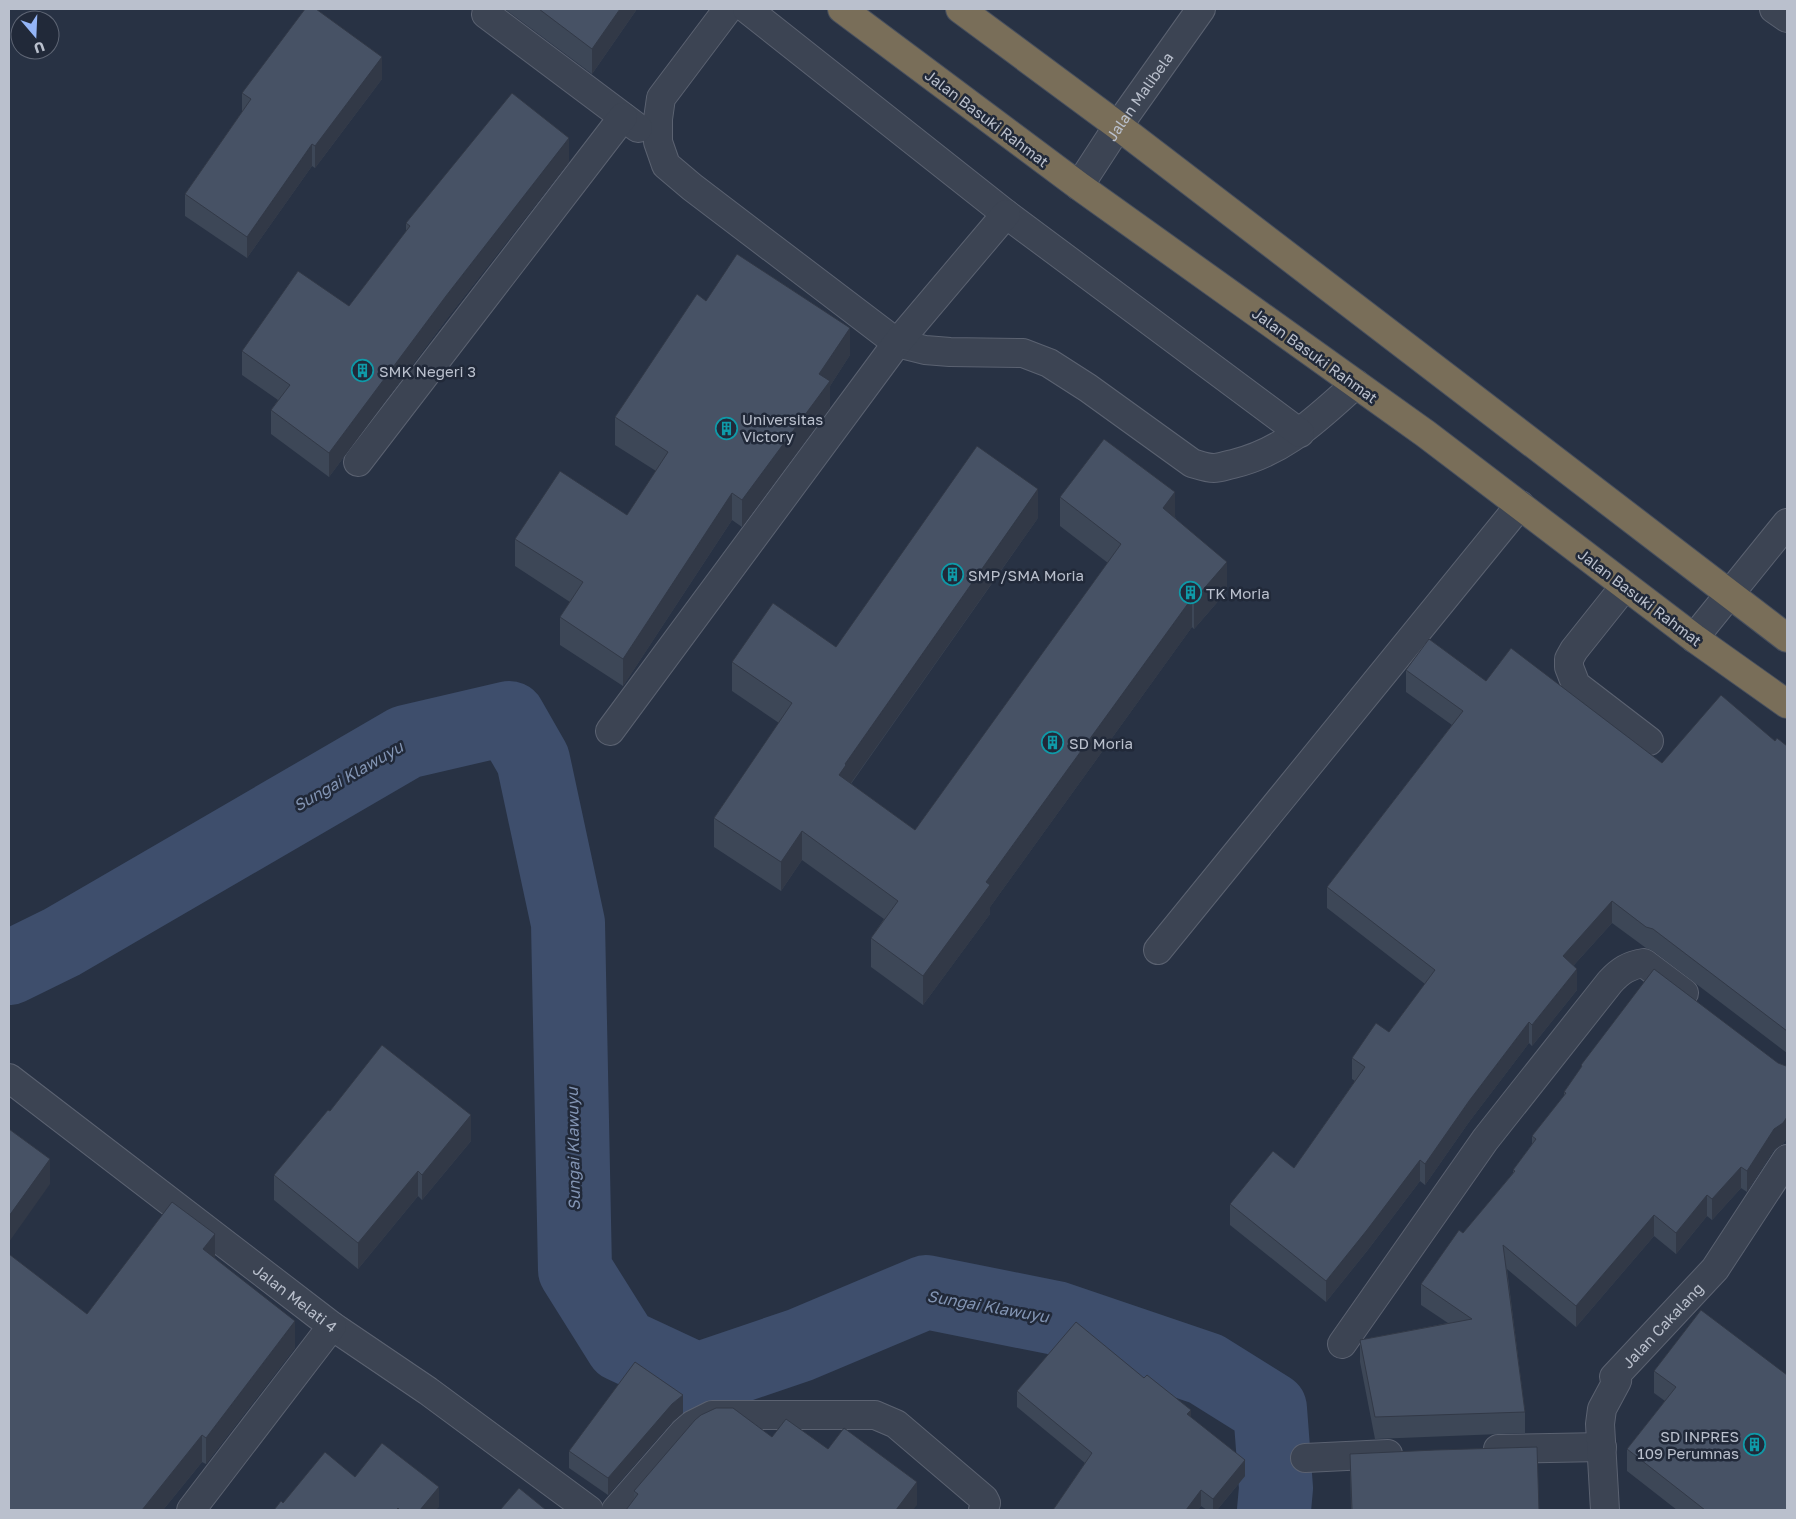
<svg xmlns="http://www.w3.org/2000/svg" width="1796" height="1519" viewBox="0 0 1796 1519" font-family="'Golos Text',sans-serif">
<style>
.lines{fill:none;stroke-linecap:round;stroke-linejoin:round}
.river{stroke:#3e4e6c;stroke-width:74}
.minor-casing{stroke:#5b6271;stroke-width:30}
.highway-casing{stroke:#474f5e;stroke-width:30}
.minor{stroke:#3c4453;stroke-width:28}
.highway{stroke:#796e59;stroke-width:28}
.wall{fill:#3d4757}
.shaded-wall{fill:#323947}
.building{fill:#475265;stroke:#323947}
.labels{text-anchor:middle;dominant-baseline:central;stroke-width:5;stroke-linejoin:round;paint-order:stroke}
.street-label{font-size:15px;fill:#bac0cd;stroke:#212939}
.poi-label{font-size:15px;fill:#bac0cd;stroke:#212939;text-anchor:start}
.water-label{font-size:16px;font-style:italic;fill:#8294b3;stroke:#212939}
</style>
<rect width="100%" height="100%" fill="#283244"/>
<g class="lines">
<path class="river" d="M9,968L62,942L406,742L509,718L533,760L568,923L575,1270L622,1345L697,1380L800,1345L926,1292L1056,1318L1206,1369L1270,1409L1276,1488L1274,1510"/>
<defs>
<g id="minor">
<path d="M728,9L661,98L658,119V142L666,165L692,187L897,343L925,350L950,352L1023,353L1049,363L1088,388L1192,463C1199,465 1206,468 1214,468C1220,468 1227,465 1233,464C1286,451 1316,419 1356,384"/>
<path d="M747,9L1006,214L1300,433"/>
<path d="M1774,9L1787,18"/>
<path d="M486,14L638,128"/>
<path id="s1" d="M1079,186L1118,126L1201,9"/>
<path d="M358,462L623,117"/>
<path d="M1625,586L1574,650L1569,659V667L1576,685L1649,741"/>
<path d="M1694,638L1787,523"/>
<path d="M610,731L897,343L1006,214"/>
<path d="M1158,950L1520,505"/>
<path id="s2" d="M9,1078L332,1326L428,1391L589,1510"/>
<path d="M1342,1344L1485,1140L1610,982C1620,971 1629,965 1644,963L1684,993"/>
<path d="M1498,1449L1602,1447"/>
<path d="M1305,1458L1388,1454"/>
<path d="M191,1510L332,1326"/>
<path d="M616,1510L684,1432L692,1425L712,1415H875L896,1424L984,1499L986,1503L983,1510"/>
<path id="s3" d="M1605,1510L1600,1424L1602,1409L1617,1381L1614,1377L1715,1269L1787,1159"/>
</g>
<g id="highway">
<path d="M842,9L1079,186L1426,434L1694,638L1787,704"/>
<path d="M960,9L1118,126L1787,638"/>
</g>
</defs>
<use href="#minor" class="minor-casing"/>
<use href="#highway" class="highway-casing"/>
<use href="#minor" class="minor"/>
<use href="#highway" class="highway"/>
</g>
<g class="wall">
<path d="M505,9H637L592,74Z"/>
<path d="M382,79L315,168L312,166L247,258L185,216V194L242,112V93Z"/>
<path d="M569,162L446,320L329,477L271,434V410L278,400L242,375V351L349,306L406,232V223Z"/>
<path d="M706,301L850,355L830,386V408L742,527L732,520L623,686L560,645V617L570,602L515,566V539L627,515L656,471L615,445V417Z"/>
<path d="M1060,497L1175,517L1227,591L1194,629L1192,627L990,907V914L923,1005L871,967V938L884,919L802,860L781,891L714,847V818L779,723L732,691V662L836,647L1038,518L851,784L915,830L1108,563L1060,526Z"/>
<path d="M1406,670L1486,681L1662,763L1775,741L1787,746V1053L1653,951L1646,948L1612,923L1574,965L1577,990L1532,1046L1529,1043L1469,1122L1425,1185L1420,1181L1367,1251L1326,1302L1230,1225V1204L1294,1168L1355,1081L1352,1079V1058L1389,1032L1425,984L1327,908V887L1452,725L1406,692Z"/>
<path d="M1778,1063L1786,1066H1787V1138L1783,1144L1774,1150L1747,1192L1741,1188L1712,1220L1707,1216L1676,1254L1654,1236L1576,1327L1507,1269L1525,1412V1433L1375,1439L1360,1362V1340L1448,1323L1421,1305V1284L1513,1173V1170L1532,1144V1136L1564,1096V1092L1581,1068V1065Z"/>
<path d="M330,1111L471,1141L422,1200L418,1196L358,1269L274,1200V1175Z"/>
<path d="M215,1258L295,1348L206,1464L202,1462L163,1510H9L87,1314Z"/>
<path d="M1701,1310L1787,1510H1677L1627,1471V1449L1665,1401L1654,1393V1371Z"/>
<path d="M1017,1391L1191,1417L1245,1476L1217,1510H1207L1201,1506L1198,1510H1053L1085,1463L1017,1407Z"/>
<path d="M683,1413L672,1422L608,1495L569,1468V1451Z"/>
<path d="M772,1437L828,1449L917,1505L634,1500V1491Z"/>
<path d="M1350,1454L1539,1510H1351Z"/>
</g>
<g class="shaded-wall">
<path d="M620,9H637L592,74V49Z"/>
<path d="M382,57V79L315,168V146Z"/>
<path d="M569,138V162L446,320L329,477V453L446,296Z"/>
<path d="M312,144V166L247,258V237Z"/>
<path d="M850,328V355L830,386V408L742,527V500L819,374Z"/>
<path d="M1038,489V518L846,790L839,775L845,764Z"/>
<path d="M1175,492V521L1163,508Z"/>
<path d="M732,493V520L623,686V659Z"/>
<path d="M1227,562V591L1194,629V600Z"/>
<path d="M1192,598V627L990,907V914L923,1005V976L986,882Z"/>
<path d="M802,831V860L781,891V862Z"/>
<path d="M1612,901V923L1563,977V956Z"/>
<path d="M1577,969V990L1532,1046V1025Z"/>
<path d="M1529,1022V1043L1469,1122L1425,1185V1164L1469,1101Z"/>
<path d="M471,1115V1141L422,1200V1175Z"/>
<path d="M1787,1117V1138L1783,1144L1774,1150L1747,1192V1171L1774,1129Z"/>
<path d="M50,1159V1184L9,1242V1216Z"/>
<path d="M1420,1160V1181L1367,1251L1326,1302V1281Z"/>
<path d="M1741,1167V1188L1712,1220V1199Z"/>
<path d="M418,1171V1196L358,1269V1243Z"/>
<path d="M1707,1195V1216L1676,1254V1233Z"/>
<path d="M1654,1215V1236L1576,1327V1306Z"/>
<path d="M215,1234V1260L203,1249Z"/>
<path d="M295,1321V1348L206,1464V1438Z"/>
<path d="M683,1395V1413L672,1422L608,1495V1478L672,1404Z"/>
<path d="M1191,1410V1426L1187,1414Z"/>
<path d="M202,1435V1462L163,1510H142Z"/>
<path d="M1245,1460V1476L1217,1510H1213V1499Z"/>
<path d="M917,1482V1505L913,1510H896Z"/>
<path d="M439,1487V1507L436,1510H420Z"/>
<path d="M1201,1490V1506L1198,1510H1186Z"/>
</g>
<g class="building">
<path d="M305,9H316L382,57L315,146L312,144L247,237L185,194L251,99L242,93Z"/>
<path d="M539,9H620L592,49Z"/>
<path d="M512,93L569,138L446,296L329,453L271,410L290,385L242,351L298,271L349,306L410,226L406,223Z"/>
<path d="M737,254L850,328L819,374L830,381L742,500L732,493L623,659L560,617L583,582L515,539L560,471L627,515L668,452L615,417L697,294L706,301Z"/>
<path d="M1104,439L1175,492L1163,508L1227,562L1194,600L1192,598L986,882L990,885L923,976L871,938L898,901L802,831L781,862L714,818L792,703L732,662L773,603L836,647L977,446L1038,489L845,764L846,765L839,775L915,830L1121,544L1060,497Z"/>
<path d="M1429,639L1486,681L1511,648L1662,763L1721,695L1775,741L1777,738L1787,746V1031L1653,929L1646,927L1612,901L1563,956L1577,969L1532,1025L1529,1022L1469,1101L1425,1164L1420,1160L1367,1230L1326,1281L1230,1204L1273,1151L1294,1168L1365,1067L1352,1058L1376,1023L1389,1032L1435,970L1327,887L1463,711L1406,670Z"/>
<path d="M1654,969L1778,1063L1786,1066H1787V1117L1783,1123L1774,1129L1747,1171L1741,1167L1712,1199L1707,1195L1676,1233L1654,1215L1576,1306L1503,1245L1525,1412L1375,1417L1360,1340L1472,1319L1421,1284L1459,1230L1463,1233L1515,1171L1513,1170L1536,1139L1532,1136L1566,1093L1564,1092L1582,1066L1581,1065Z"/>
<path d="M382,1045L471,1115L422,1175L418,1171L358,1243L274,1175L328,1110L330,1111Z"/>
<path d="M9,1129L50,1159L9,1216Z"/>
<path d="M172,1202L215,1234L203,1249L295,1321L206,1438L202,1435L142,1510H9V1254L87,1314Z"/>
<path d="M1701,1310L1787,1375V1510H1705L1627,1449L1676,1387L1654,1371Z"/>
<path d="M1076,1322L1144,1378L1147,1375L1191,1410L1187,1414L1245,1460L1213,1499L1201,1490L1186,1510H1053L1092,1453L1017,1391Z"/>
<path d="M635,1362L683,1395L672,1404L608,1478L569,1451Z"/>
<path d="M716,1408H733L772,1437L786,1419L828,1449L844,1428L917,1482L896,1510H626L638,1494L634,1491L695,1420L701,1415Z"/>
<path d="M382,1443L439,1487L420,1510H400L398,1508L396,1510H274L281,1501L283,1503L325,1452L355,1477Z"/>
<path d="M1537,1447L1539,1510H1352L1350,1454L1435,1450Z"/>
<path d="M519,1488L546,1510H500Z"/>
</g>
<defs>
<symbol id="building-ring" viewBox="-11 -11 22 22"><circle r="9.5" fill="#212939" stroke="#0f9aa8" stroke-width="1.5"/><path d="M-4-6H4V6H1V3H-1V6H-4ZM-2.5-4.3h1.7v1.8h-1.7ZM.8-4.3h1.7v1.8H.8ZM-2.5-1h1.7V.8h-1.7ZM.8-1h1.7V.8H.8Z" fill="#0f9aa8"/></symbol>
</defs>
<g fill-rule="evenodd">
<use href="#building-ring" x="350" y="358" width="25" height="25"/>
<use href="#building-ring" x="714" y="416" width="25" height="25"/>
<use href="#building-ring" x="940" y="562" width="25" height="25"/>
<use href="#building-ring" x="1178" y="580" width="25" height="25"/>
<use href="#building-ring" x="1040" y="730" width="25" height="25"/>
<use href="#building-ring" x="1742" y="1432" width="25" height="25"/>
</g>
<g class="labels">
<g class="street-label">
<text stroke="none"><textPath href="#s1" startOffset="108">Jalan Malibela</textPath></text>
<text transform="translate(987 118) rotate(37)">Jalan Basuki Rahmat</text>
<text transform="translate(1315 355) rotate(36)">Jalan Basuki Rahmat</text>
<text transform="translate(1640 597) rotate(37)">Jalan Basuki Rahmat</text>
<text stroke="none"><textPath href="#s2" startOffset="361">Jalan Melati 4</textPath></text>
<text stroke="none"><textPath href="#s3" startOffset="209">Jalan Cakalang</textPath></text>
</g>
<g class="poi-label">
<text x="379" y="371">SMK Negeri 3</text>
<text x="742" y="419">Universitas<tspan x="742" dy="17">Victory</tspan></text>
<text x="968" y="575">SMP/SMA Moria</text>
<text x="1206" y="593">TK Moria</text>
<text x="1069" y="743">SD Moria</text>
<text x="1739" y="1436" text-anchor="end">SD INPRES<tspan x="1739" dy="17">109 Perumnas</tspan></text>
</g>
<g class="water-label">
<text transform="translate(348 776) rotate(-30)">Sungai Klawuyu</text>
<text transform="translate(573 1149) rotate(-91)">Sungai Klawuyu</text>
<text transform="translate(988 1306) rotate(10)">Sungai Klawuyu</text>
</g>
</g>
<rect width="1796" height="1519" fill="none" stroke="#bac0cd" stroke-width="20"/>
<g transform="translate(35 35) rotate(161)"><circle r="24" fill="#212939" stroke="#5e6574"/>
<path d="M0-4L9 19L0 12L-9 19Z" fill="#94b5f7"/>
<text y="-8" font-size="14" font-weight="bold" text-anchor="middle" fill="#bac0cd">U</text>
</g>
</svg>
